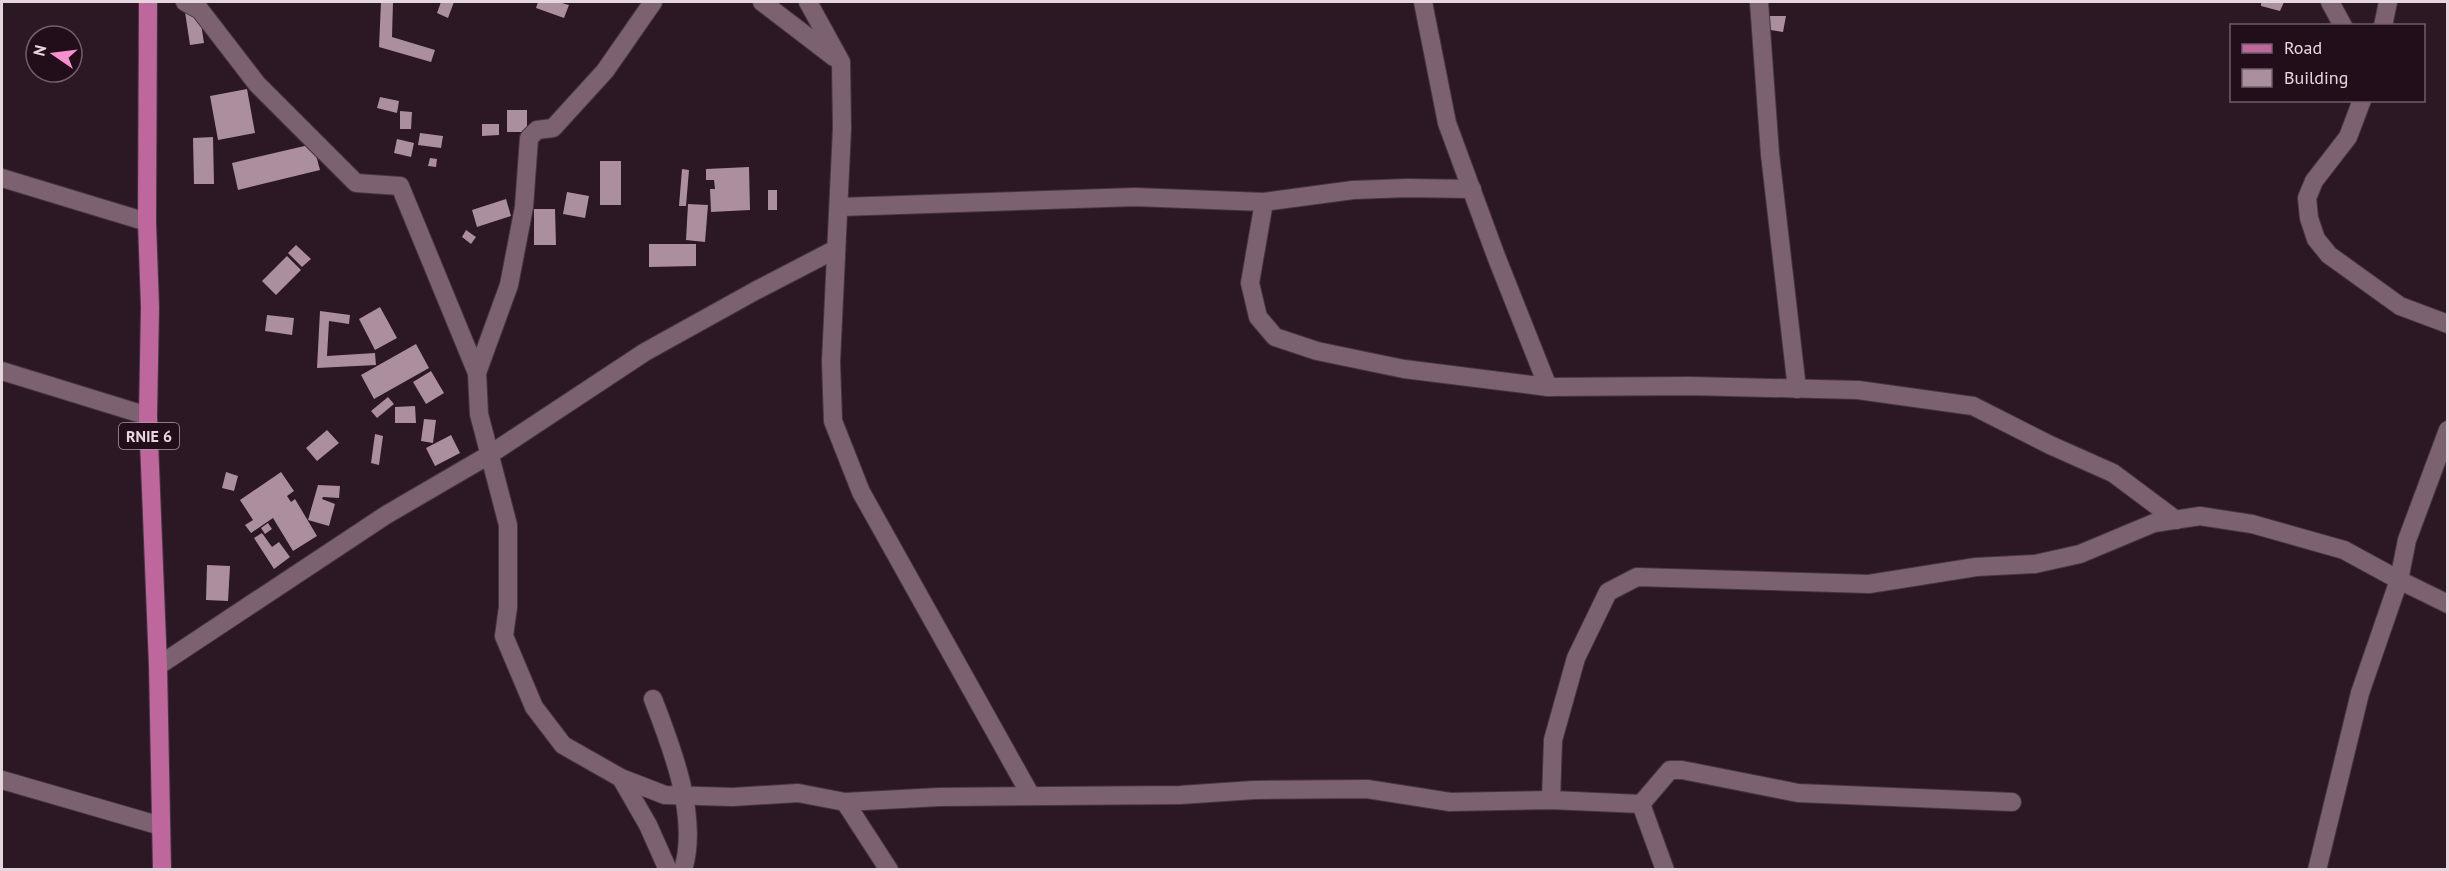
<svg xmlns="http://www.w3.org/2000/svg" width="2449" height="871" viewBox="0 0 2449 871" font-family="'PT Sans',sans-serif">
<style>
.building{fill:#ab8f9e}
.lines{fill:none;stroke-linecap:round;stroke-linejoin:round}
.street-casing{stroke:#46363f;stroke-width:20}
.primary-casing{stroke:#46363f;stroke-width:20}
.street{stroke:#7c6271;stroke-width:18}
.primary{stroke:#bd679d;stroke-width:18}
.labels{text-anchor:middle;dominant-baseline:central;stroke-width:6;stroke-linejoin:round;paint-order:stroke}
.shield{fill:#220e1a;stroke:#aa9aa3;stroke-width:1.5}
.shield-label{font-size:16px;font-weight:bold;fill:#e5d6de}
</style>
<rect width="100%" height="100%" fill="#2c1724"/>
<g class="building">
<path d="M381,2H393L392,37L435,50L431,62L379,47Z"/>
<path d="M441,2H454L448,18L437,13Z"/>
<path d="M538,2H558L569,5L564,18L536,8Z"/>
<path d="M2261,2H2284L2280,11L2261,6Z"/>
<path d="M199,10L204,43L190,45L185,12Z"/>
<path d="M1764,16H1786L1783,32L1764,29Z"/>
<path d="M247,89L255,133L218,140L210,96Z"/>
<path d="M380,97L399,101L397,113L377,108Z"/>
<rect x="507" y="110" width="20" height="22"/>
<path d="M400,111L412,112L411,129H400Z"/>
<path d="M482,124H499V135L482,136Z"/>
<path d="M420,133L443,136L441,148L418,145Z"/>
<path d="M213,137L214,184H194L193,138Z"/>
<path d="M397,139L414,143L411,157L394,153Z"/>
<path d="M313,144L320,170L238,190L232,163Z"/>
<path d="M430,158L437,159L436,167L428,166Z"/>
<rect x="600" y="161" width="21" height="44"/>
<path d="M749,167L750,210L711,212L710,189H715L714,180H706V169Z"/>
<path d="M682,169L689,170L686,206H679Z"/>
<rect x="768" y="190" width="9" height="20"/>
<path d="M567,192L589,196L585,218L563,214Z"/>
<path d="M506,199L511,216L477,227L472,210Z"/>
<path d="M688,204L708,205L705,242L686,240Z"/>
<path d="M534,209H555L556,245H534Z"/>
<path d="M466,230L476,237L471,244L462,237Z"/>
<path d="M649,244H696V266L649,267Z"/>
<path d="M296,245L311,259L302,267L288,253Z"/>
<path d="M287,256L301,270L276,295L262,281Z"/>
<path d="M380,307L397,338L375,350L359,319Z"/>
<path d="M320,311L350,315L349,324L329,321L327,356L375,353L376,365L317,368Z"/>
<path d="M267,315L294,318L292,335L265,331Z"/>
<path d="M416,344L429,368L374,399L361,375Z"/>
<path d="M431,371L444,393L426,404L413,382Z"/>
<path d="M388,397L394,404L377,418L371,411Z"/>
<path d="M415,406L416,423H395V407Z"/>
<path d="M424,419L436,420L433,443L421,441Z"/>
<path d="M327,430L339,443L317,461L306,448Z"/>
<path d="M375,434L383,436L379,465L371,463Z"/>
<path d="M451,435L460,453L435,466L426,448Z"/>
<path d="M226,472L238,476L234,491L222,488Z"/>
<path d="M281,472L294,491L287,496L291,502L295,499L317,536L293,551L273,518L251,533L245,525L253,520L240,500Z"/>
<path d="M318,485L340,486L339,498L323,497L322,499L335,504L329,526L308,520Z"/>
<path d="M268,523L272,529L265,534L261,528Z"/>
<path d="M262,533L272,547L279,542L290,557L274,569L254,538Z"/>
<path d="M207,565L230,566L228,601L206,600Z"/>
</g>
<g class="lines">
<defs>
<g id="street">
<path d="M185,2L200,10L257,84L356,183L400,186L477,373L479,414L508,525V607L504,636L534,707L563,745L621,778L648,825L668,870"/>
<path d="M762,2L834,57"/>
<path d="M808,2L841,62L842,128L831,362L833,421L861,492L1031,796"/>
<path d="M1423,2L1447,123L1496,256L1548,387"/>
<path d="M1759,2L1770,154L1797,389"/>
<path d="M2330,2L2343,26"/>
<path d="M2383,26L2388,2"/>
<path d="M2362,100L2348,137L2314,181L2307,198L2309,218L2316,239L2329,255L2400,306L2448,324"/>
<path d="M2,178L147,222"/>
<path d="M1264,202L1250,283L1258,317L1275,337L1317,351L1404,369L1548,387L1690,386L1858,390L1973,406L2050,445L2113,473L2176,520"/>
<path d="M840,207L1135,197L1264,202L1353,190L1407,188L1472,189"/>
<path d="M2,371L148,416"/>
<path d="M477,373L509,285L524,207L529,138L537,130L553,128L605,71L653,2"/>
<path d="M158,666L386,515L489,455L645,352L755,291L836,249"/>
<path d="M653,699C672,748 699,817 683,870"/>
<path d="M621,778L665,795L733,797L798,793L845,802L939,797L1180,795L1254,790L1367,789L1450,802L1551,800L1641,804L1670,770H1682L1798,793L2012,802"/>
<path d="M2,780L161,826"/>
<path d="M1551,800L1553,740L1576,658L1608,592L1637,577L1869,584L1976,567L2035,564L2080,554L2154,523L2200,516L2252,524L2344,550L2399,580L2448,604"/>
<path d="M845,802L889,870"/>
<path d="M1641,804L1665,870"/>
<path d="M2317,870L2360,693L2399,580L2407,540L2448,430"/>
</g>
<path id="primary" d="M148,2L147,222L150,307L148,416L158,666L162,870"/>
</defs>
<use href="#street" class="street-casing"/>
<use href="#primary" class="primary-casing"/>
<use href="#street" class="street"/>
<use href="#primary" class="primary"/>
</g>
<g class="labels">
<rect class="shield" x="119" y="423" width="60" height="26" rx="4.5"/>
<g class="shield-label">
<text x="149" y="436">RNIE 6</text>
</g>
</g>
<rect width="2449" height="871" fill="none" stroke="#e5d6de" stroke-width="6"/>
<rect x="2230" y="24" width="195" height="78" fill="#220e1a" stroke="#705e68" stroke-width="1.5"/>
<rect x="2242" y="44" width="30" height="9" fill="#bd679d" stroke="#705e68" stroke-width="1.5"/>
<text x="2284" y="54" font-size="18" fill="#e5d6de">Road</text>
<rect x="2242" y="69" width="30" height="18" fill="#ab8f9e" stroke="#705e68" stroke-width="1.5"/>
<text x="2284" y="84" font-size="18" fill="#e5d6de">Building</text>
<g transform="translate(54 54) rotate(284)"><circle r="28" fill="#220e1a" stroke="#705e68" stroke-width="1.5"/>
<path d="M0-4.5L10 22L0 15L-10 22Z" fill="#f790ce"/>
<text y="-9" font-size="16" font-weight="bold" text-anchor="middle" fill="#e5d6de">N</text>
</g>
</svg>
